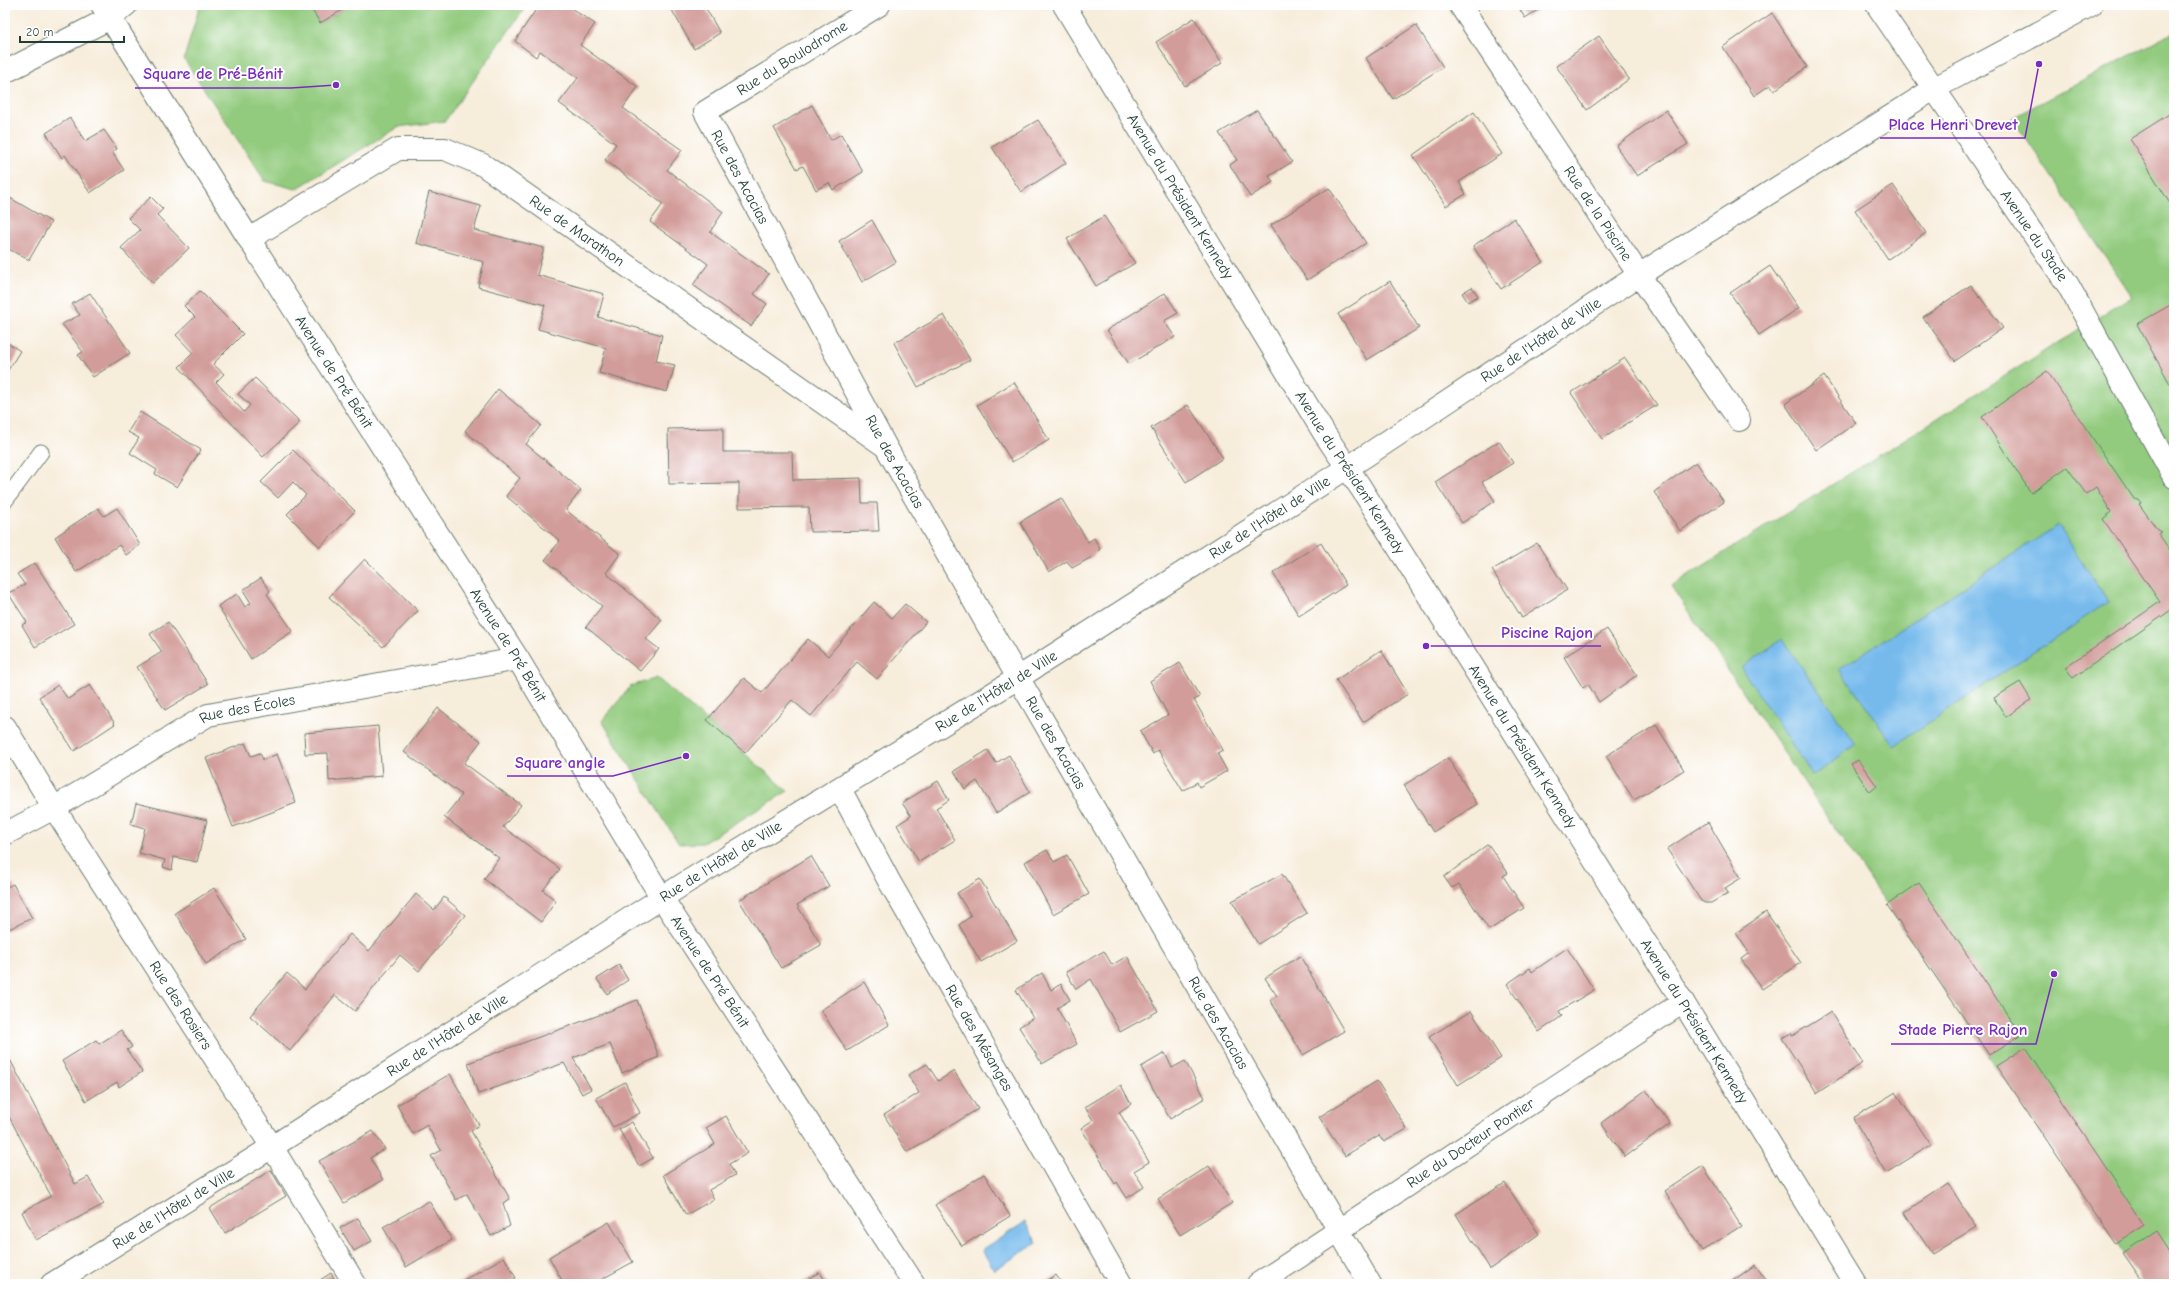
<svg xmlns="http://www.w3.org/2000/svg" width="2179" height="1289" viewBox="0 0 2179 1289" font-family="'Comic Neue',sans-serif">
<style>
.green{fill:#92cb7e;stroke:#588459}
.water{fill:#76baec;stroke:#4a7c90}
.building{fill:#d29c9a}
.lines{fill:none;stroke-linecap:round;stroke-linejoin:round}
.lane-casing{stroke:#6b7b6e;stroke-width:17}
.street-casing{stroke:#6b7b6e;stroke-width:24}
.lane{stroke:#fff;stroke-width:15}
.street{stroke:#fff;stroke-width:22}
.labels{text-anchor:middle;dominant-baseline:central;stroke-width:4;stroke-linejoin:round;paint-order:stroke}
.street-label{font-size:15px;fill:#1f3d34;stroke:#fff}
.leader{fill:none;stroke:#7b2cbf;stroke-width:1.5}
.callout-dot{fill:#7b2cbf;stroke:#fff;stroke-width:1.5}
.callout-label{font-size:16px;text-anchor:middle;font-weight:bold;fill:#7b2cbf;stroke:#fff;stroke-width:4;stroke-linejoin:round;paint-order:stroke}
</style>
<rect width="100%" height="100%" fill="#fff"/>
<filter id="ink" filterUnits="userSpaceOnUse"><feTurbulence type="fractalNoise" baseFrequency=".025" numOctaves="2"/><feDisplacementMap in="SourceGraphic" scale="8" xChannelSelector="R" yChannelSelector="G"/><feConvolveMatrix kernelMatrix="1 2 1 2 8 2 1 2 1" color-interpolation-filters="sRGB"/></filter>
<filter id="wash" filterUnits="userSpaceOnUse"><feTurbulence type="fractalNoise" baseFrequency=".012" numOctaves="4" result="noise"/><feDisplacementMap in="SourceGraphic" scale="16" xChannelSelector="R" yChannelSelector="G"/><feGaussianBlur stdDeviation="0.9" result="paint"/><feColorMatrix in="noise" values="0 0 0 0 0 0 0 0 0 0 0 0 0 0 0 0 0 1.4 0 .05"/><feComposite in="paint" operator="in"/></filter>
<g filter="url(#wash)">
<rect width="100%" height="100%" fill="#f7eddb"/>
<g class="green">
<path d="M200,5H262L264,8L270,5H309L320,23L351,5H527L445,121L398,127L296,189L265,181L184,59Z"/>
<path d="M2174,32V1284H2144L1671,586L2132,296L2012,118Z"/>
<path d="M657,678L788,791L703,843L679,844L602,721L631,686Z"/>
</g>
<g class="water">
<path d="M2058,525L2108,602L1894,746L1839,669Z"/>
<path d="M1782,639L1856,744L1813,776L1741,668Z"/>
<path d="M1025,1222L1037,1243L994,1270L982,1250Z"/>
</g>
<g id="blocks">
<g class="building">
<path d="M309,5H351L320,23Z"/>
<path d="M539,5H566L595,24L580,45L638,87L623,108L682,150L667,170L723,212L710,232L769,274L754,294L767,304L751,326L693,285L708,264L650,222L663,204L605,160L616,144L559,103L578,78L540,51L536,57L515,41Z"/>
<path d="M669,5H704L720,33L694,49Z"/>
<path d="M1517,5H1546L1525,18Z"/>
<path d="M1772,13L1807,67L1774,91L1770,85L1754,96L1723,47Z"/>
<path d="M1194,18L1222,63L1185,86L1156,42Z"/>
<path d="M1416,25L1443,67L1393,99L1366,58Z"/>
<path d="M1599,36L1629,79L1587,110L1556,66Z"/>
<path d="M812,105L831,140L841,134L863,172L833,190L829,183L816,190L803,166L797,169L774,128Z"/>
<path d="M1257,110L1292,162L1269,176L1273,182L1250,197L1230,165L1237,160L1219,133Z"/>
<path d="M1666,110L1688,144L1637,176L1616,146Z"/>
<path d="M2174,111V210L2130,139Z"/>
<path d="M1474,112L1502,154L1459,182L1466,194L1446,206L1413,155Z"/>
<path d="M70,118L85,141L104,130L117,149L112,152L124,170L90,193L65,155L62,158L46,133Z"/>
<path d="M1038,120L1066,163L1021,192L992,147Z"/>
<path d="M1893,185L1926,233L1888,259L1855,210Z"/>
<path d="M1329,188L1366,243L1307,280L1271,225Z"/>
<path d="M429,192L481,206L474,230L544,248L537,275L604,294L598,317L662,335L656,361L675,365L667,392L599,373L606,348L538,329L545,305L478,287L484,262L416,243Z"/>
<path d="M5,195L51,222L29,260L5,247L8,243L5,241Z"/>
<path d="M151,197L163,209L157,215L189,248L153,283L121,248L140,230L128,218Z"/>
<path d="M1104,216L1135,263L1096,286L1067,239Z"/>
<path d="M1514,218L1543,262L1501,289L1473,246Z"/>
<path d="M872,220L896,262L862,282L839,241Z"/>
<path d="M1770,266L1799,308L1759,335L1730,293Z"/>
<path d="M1390,281L1419,328L1367,360L1338,314Z"/>
<path d="M1971,285L2003,328L1955,361L1923,317Z"/>
<path d="M1472,287L1478,296L1468,302L1462,293Z"/>
<path d="M200,291L243,334L213,364L224,374L216,382L244,412L250,405L238,394L255,378L300,422L263,457L179,367L193,353L176,335L195,317L184,306Z"/>
<path d="M90,293L130,353L93,377L78,355L83,352L62,324L80,315L72,304Z"/>
<path d="M1165,293L1178,313L1164,321L1175,337L1129,364L1107,330Z"/>
<path d="M2174,303V391L2137,324Z"/>
<path d="M944,315L970,360L918,387L894,343Z"/>
<path d="M5,341L20,351L5,375Z"/>
<path d="M1625,358L1657,405L1602,439L1571,393Z"/>
<path d="M2047,371L2134,499L2139,500L2141,503L2139,504L2157,529L2161,531L2158,533L2174,556V608L2073,678L2065,667L2160,602L2103,519L2111,512L2096,487L2086,494L2067,467L2031,493L1982,417Z"/>
<path d="M1824,376L1856,423L1816,450L1785,404Z"/>
<path d="M1014,382L1049,440L1012,462L977,405Z"/>
<path d="M498,389L541,425L526,444L581,490L566,510L620,554L606,573L662,620L646,639L659,649L640,671L586,627L602,606L545,560L560,541L506,496L520,478L465,431Z"/>
<path d="M1188,405L1223,458L1186,482L1151,428Z"/>
<path d="M140,412L201,450L177,487L155,474L157,470L130,453L139,438L128,432Z"/>
<path d="M723,428V452H792L793,480L861,478L862,503H877L879,531L810,532L809,507L739,508V483L669,484L668,429Z"/>
<path d="M1499,441L1513,463L1482,482L1495,501L1462,523L1435,482Z"/>
<path d="M293,450L355,511L320,547L287,514L306,495L293,482L278,498L261,482Z"/>
<path d="M1696,462L1724,502L1680,531L1654,492Z"/>
<path d="M1061,498L1088,542L1094,538L1100,549L1092,557L1072,568L1067,561L1049,572L1020,522Z"/>
<path d="M98,508L104,516L117,508L140,545L126,555L119,545L76,572L55,537Z"/>
<path d="M1321,543L1346,585L1299,616L1273,573Z"/>
<path d="M1537,543L1567,590L1522,618L1492,570Z"/>
<path d="M365,559L418,611L383,647L329,597Z"/>
<path d="M35,563L74,624L35,647L22,625L27,622L8,593L25,585L17,574Z"/>
<path d="M261,578L270,591L267,594L293,631L251,659L218,606L237,594L245,607L251,603L243,590Z"/>
<path d="M874,602L892,618L905,604L926,622L877,679L857,662L811,716L792,700L745,753L707,720L744,678L762,693L808,639L828,656Z"/>
<path d="M168,622L208,684L165,710L137,667L162,652L150,634Z"/>
<path d="M1607,629L1637,675L1599,702L1588,684L1583,688L1564,657Z"/>
<path d="M1381,650L1408,694L1363,722L1336,680Z"/>
<path d="M1180,663L1200,697L1194,700L1223,750L1217,753L1227,771L1199,787L1197,782L1183,791L1158,750L1153,754L1140,731L1168,715L1150,681Z"/>
<path d="M2020,682L2031,700L2006,717L1994,698Z"/>
<path d="M58,685L68,699L90,685L115,724L74,751L39,697Z"/>
<path d="M438,708L481,741L464,763L521,805L503,827L560,869L543,890L556,901L541,922L484,879L499,858L444,817L462,795L404,752Z"/>
<path d="M1656,725L1684,770L1634,800L1606,756Z"/>
<path d="M378,726L382,776L329,781L328,753L305,754L304,733Z"/>
<path d="M245,743L251,756L260,753L263,760L277,754L296,803L233,827L206,758Z"/>
<path d="M988,750L996,763L1009,755L1030,792L996,813L977,781L965,789L954,771Z"/>
<path d="M1448,758L1477,804L1433,832L1404,785Z"/>
<path d="M1858,760L1877,786L1870,792L1851,764Z"/>
<path d="M938,781L949,800L936,808L955,840L919,862L897,825L911,816L902,803Z"/>
<path d="M136,803L207,820L197,862L174,857L172,870L163,867L165,860L139,853L145,828L131,824Z"/>
<path d="M1708,822L1741,878L1725,888L1728,893L1711,903H1705L1701,901L1667,849Z"/>
<path d="M1488,844L1508,873L1503,876L1524,908L1489,930L1459,884L1452,888L1444,877Z"/>
<path d="M1047,850L1054,862L1067,855L1089,894L1053,914L1025,862Z"/>
<path d="M811,856L829,886L797,905L821,945L781,968L739,900Z"/>
<path d="M1282,874L1307,913L1258,944L1232,901Z"/>
<path d="M980,879L1017,941L981,962L959,925L971,916L957,893Z"/>
<path d="M1919,883L2021,1035L1989,1055L1887,905Z"/>
<path d="M13,884L32,918L5,931V888Z"/>
<path d="M214,888L246,939L206,964L175,913Z"/>
<path d="M416,894L434,910L444,897L465,915L419,971L400,955L355,1011L335,995L290,1051L250,1016L287,973L305,989L350,934L369,951Z"/>
<path d="M1766,912L1801,963L1762,989L1741,959L1749,953L1736,933Z"/>
<path d="M1567,948L1594,990L1559,1011L1562,1016L1539,1032L1507,984L1530,968L1532,972Z"/>
<path d="M1104,951L1112,965L1127,956L1158,1011L1120,1032L1091,979L1076,989L1066,972Z"/>
<path d="M1300,956L1344,1031L1303,1055L1270,1000L1277,996L1265,978Z"/>
<path d="M619,965L628,980L607,994L597,979Z"/>
<path d="M1042,973L1051,990L1061,984L1070,1000L1057,1008L1077,1044L1042,1064L1019,1027L1033,1018L1016,990Z"/>
<path d="M864,982L889,1025L847,1051L821,1010Z"/>
<path d="M637,1000L659,1057L622,1073L610,1044L573,1058L591,1089L582,1094L564,1063L478,1094L468,1063L602,1014Z"/>
<path d="M1471,1011L1501,1058L1458,1085L1429,1037Z"/>
<path d="M1831,1012L1863,1063L1817,1093L1782,1038L1791,1033L1792,1036Z"/>
<path d="M121,1030L132,1047L127,1050L142,1072L119,1087L117,1082L86,1101L62,1061L96,1040L99,1044Z"/>
<path d="M2026,1047L2145,1225L2116,1244L1996,1066Z"/>
<path d="M5,1050L75,1184L88,1177L104,1204L36,1240L22,1212L51,1196L5,1109Z"/>
<path d="M1165,1053L1172,1068L1185,1061L1205,1098L1170,1119L1141,1067Z"/>
<path d="M927,1064L938,1081L954,1071L978,1109L907,1152L884,1115L919,1093L908,1075Z"/>
<path d="M450,1074L479,1125L471,1131L510,1199L503,1203L510,1226L491,1236L467,1194L456,1200L431,1156L441,1150L427,1125L413,1134L397,1105Z"/>
<path d="M1377,1081L1407,1129L1384,1142L1379,1135L1345,1156L1319,1117Z"/>
<path d="M625,1082L640,1113L613,1127L596,1098Z"/>
<path d="M1121,1085L1131,1104L1119,1112L1149,1162L1134,1171L1144,1187L1127,1198L1117,1182L1115,1184L1081,1128L1093,1120L1085,1107Z"/>
<path d="M1646,1090L1670,1124L1625,1157L1601,1123Z"/>
<path d="M1896,1092L1931,1145L1886,1173L1853,1118Z"/>
<path d="M726,1116L748,1153L729,1164L735,1175L709,1190L714,1199L686,1215L663,1175L715,1144L706,1128Z"/>
<path d="M632,1122L653,1158L639,1166L619,1129Z"/>
<path d="M373,1131L385,1149L370,1158L383,1180L344,1203L319,1161Z"/>
<path d="M1209,1166L1232,1203L1180,1235L1158,1199Z"/>
<path d="M1703,1166L1741,1226L1702,1251L1665,1191Z"/>
<path d="M271,1170L286,1196L225,1233L210,1208Z"/>
<path d="M984,1174L1010,1216L962,1246L935,1205Z"/>
<path d="M1505,1183L1539,1234L1490,1269L1456,1214Z"/>
<path d="M1948,1183L1976,1227L1932,1254L1905,1212Z"/>
<path d="M429,1201L452,1240L406,1267L383,1227Z"/>
<path d="M358,1218L372,1241L354,1251L340,1228Z"/>
<path d="M609,1222L633,1262L593,1284H564L549,1257Z"/>
<path d="M2157,1231L2174,1257V1284H2144L2123,1254Z"/>
<path d="M504,1257L516,1278L506,1284H457Z"/>
<path d="M1755,1265L1769,1284H1728Z"/>
<path d="M820,1272L827,1284H799Z"/>
<path d="M331,1273L337,1284H314Z"/>
<path d="M1056,1275L1062,1284H1042Z"/>
<path d="M765,1280L767,1284H758Z"/>
</g>
</g>
</g>
<g filter="url(#ink)">
<use href="#blocks" fill-opacity="0" stroke="#6b7b6e" stroke-width="1"/>
<g class="lines">
<defs>
<path id="lane" d="M5,501L41,452"/>
<g id="street">
<path id="s1" d="M102,5L249,239L518,659L662,898L914,1284"/>
<path id="s2" d="M879,5L705,112L886,447L987,624L1370,1284"/>
<path id="s3" d="M1064,5L1324,433L1361,488L1683,1002L1856,1284"/>
<path id="s4" d="M1460,5L1639,275L1739,420"/>
<path id="s5" d="M1877,5L2068,285L2174,477"/>
<path d="M5,72L110,18L126,5"/>
<path id="s6" d="M249,239L398,149H445L483,165L882,444"/>
<path id="s7" d="M5,727L54,808L272,1147L355,1284"/>
<path id="s8" d="M840,789L889,881L1121,1284"/>
<path id="s9" d="M5,834L54,808L208,715L518,659"/>
<path id="s10" d="M52,1284L272,1147L682,885L1018,678L1367,455L1639,275L1885,120L1935,88L2091,5"/>
<path id="s11" d="M1258,1284L1683,1002"/>
</g>
</defs>
<use href="#lane" class="lane-casing"/>
<use href="#street" class="street-casing"/>
<use href="#lane" class="lane"/>
<use href="#street" class="street"/>
</g>
</g>
<g class="labels">
<g class="street-label">
<text transform="translate(792 58) rotate(-32)">Rue du Boulodrome</text>
<text stroke="none"><textPath href="#s2" startOffset="278">Rue des Acacias</textPath></text>
<text stroke="none"><textPath href="#s3" startOffset="224">Avenue du Président Kennedy</textPath></text>
<text stroke="none"><textPath href="#s4" startOffset="250">Rue de la Piscine</textPath></text>
<text stroke="none"><textPath href="#s6" startOffset="377">Rue de Marathon</textPath></text>
<text stroke="none"><textPath href="#s5" startOffset="279">Avenue du Stade</textPath></text>
<text stroke="none"><textPath href="#s10" startOffset="1763">Rue de l'Hôtel de Ville</textPath></text>
<text stroke="none"><textPath href="#s1" startOffset="434">Avenue de Pré Bénit</textPath></text>
<text stroke="none"><textPath href="#s2" startOffset="602">Rue des Acacias</textPath></text>
<text stroke="none"><textPath href="#s3" startOffset="548">Avenue du Président Kennedy</textPath></text>
<text stroke="none"><textPath href="#s10" startOffset="1439">Rue de l'Hôtel de Ville</textPath></text>
<text stroke="none"><textPath href="#s1" startOffset="758">Avenue de Pré Bénit</textPath></text>
<text stroke="none"><textPath href="#s10" startOffset="1115">Rue de l'Hôtel de Ville</textPath></text>
<text stroke="none"><textPath href="#s9" startOffset="275">Rue des Écoles</textPath></text>
<text stroke="none"><textPath href="#s2" startOffset="926">Rue des Acacias</textPath></text>
<text stroke="none"><textPath href="#s3" startOffset="872">Avenue du Président Kennedy</textPath></text>
<text stroke="none"><textPath href="#s10" startOffset="791">Rue de l'Hôtel de Ville</textPath></text>
<text stroke="none"><textPath href="#s1" startOffset="1142">Avenue de Pré Bénit</textPath></text>
<text stroke="none"><textPath href="#s7" startOffset="329">Rue des Rosiers</textPath></text>
<text stroke="none"><textPath href="#s3" startOffset="1196">Avenue du Président Kennedy</textPath></text>
<text stroke="none"><textPath href="#s2" startOffset="1250">Rue des Acacias</textPath></text>
<text stroke="none"><textPath href="#s10" startOffset="467">Rue de l'Hôtel de Ville</textPath></text>
<text stroke="none"><textPath href="#s8" startOffset="285">Rue des Mésanges</textPath></text>
<text stroke="none"><textPath href="#s11" startOffset="255">Rue du Docteur Pontier</textPath></text>
<text stroke="none"><textPath href="#s10" startOffset="143">Rue de l'Hôtel de Ville</textPath></text>
</g>
</g>
<path class="leader" d="M336 85L291 88H135M2039 64L2025 138H1880M1426 646L1493 646H1601M686 756L613 776H507M2054 974L2036 1044H1891"/>
<g class="callout-dot">
<circle cx="336" cy="85" r="4"/>
<circle cx="2039" cy="64" r="4"/>
<circle cx="1426" cy="646" r="4"/>
<circle cx="686" cy="756" r="4"/>
<circle cx="2054" cy="974" r="4"/>
</g>
<g class="callout-label">
<text x="213" y="79">Square de Pré-Bénit</text>
<text x="1953" y="130">Place Henri Drevet</text>
<text x="1547" y="638">Piscine Rajon</text>
<text x="560" y="768">Square angle</text>
<text x="1963" y="1035">Stade Pierre Rajon</text>
</g>
<rect width="2179" height="1289" fill="none" stroke="#fff" stroke-width="20"/>
<path d="M20 36v6h104v-6" fill="none" stroke="#1f3d34" stroke-width="2"/>
<text x="26" y="36" font-size="12" fill="#1f3d34" stroke="#ffffff" stroke-width="3" paint-order="stroke">20 m</text>
</svg>
